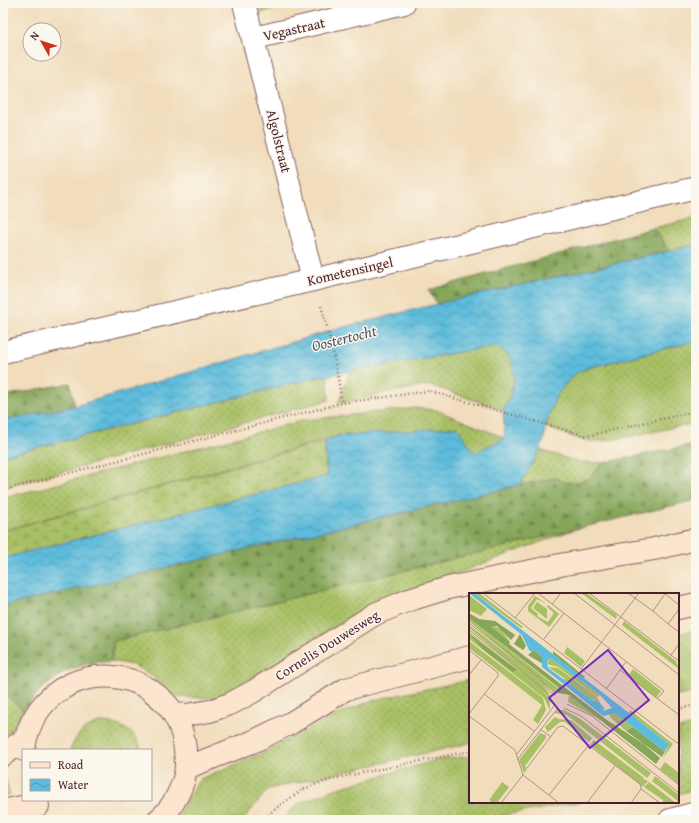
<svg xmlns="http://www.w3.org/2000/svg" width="699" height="823" viewBox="0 0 699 823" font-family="'Gentium Book Plus',serif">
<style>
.grass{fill:url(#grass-dots);stroke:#797048}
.forest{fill:url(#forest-firs);stroke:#686242}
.wetland{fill:url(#wetland-marsh);stroke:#797048}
.park{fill:url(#park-tufts);stroke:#797048}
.water{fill:url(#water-waves);stroke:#546e83}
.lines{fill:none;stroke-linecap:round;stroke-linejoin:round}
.street-casing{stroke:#84625e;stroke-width:24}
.secondary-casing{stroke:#84625e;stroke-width:24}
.path{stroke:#84625e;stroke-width:2.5;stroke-dasharray:1 3;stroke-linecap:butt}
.street{stroke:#fff;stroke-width:22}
.secondary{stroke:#fbe5cf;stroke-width:22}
.labels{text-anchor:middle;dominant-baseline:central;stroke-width:3;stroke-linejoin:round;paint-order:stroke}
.street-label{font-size:14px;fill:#4a1f2b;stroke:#fbf7ec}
.water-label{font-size:15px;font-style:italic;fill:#515669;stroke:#fbf7ec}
.inset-road{fill:none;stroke:#ae9182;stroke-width:1}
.view{fill:#7b2cbf;fill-opacity:0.15;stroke:#7b2cbf;stroke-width:2}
.inset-edge{fill:none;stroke:#4a1f2b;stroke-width:2}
</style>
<defs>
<pattern id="grass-dots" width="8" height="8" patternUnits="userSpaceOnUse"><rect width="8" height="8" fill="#a8c065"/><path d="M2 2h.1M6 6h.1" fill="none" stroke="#8b9b53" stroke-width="1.8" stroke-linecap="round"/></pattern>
<pattern id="forest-firs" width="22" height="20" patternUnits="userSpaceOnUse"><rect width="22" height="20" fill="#86a65a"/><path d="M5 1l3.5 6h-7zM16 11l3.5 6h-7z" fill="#70874b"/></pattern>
<pattern id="wetland-marsh" width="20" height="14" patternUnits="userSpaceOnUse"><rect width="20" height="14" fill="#a8c065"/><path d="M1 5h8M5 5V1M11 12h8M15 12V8" fill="none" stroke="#8b9b53"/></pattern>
<pattern id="park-tufts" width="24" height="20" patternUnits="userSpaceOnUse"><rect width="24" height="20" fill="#a8c065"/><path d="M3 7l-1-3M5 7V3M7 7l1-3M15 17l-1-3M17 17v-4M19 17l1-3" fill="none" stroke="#8b9b53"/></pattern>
<pattern id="water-waves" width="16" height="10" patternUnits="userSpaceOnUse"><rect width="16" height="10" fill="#5dbcdb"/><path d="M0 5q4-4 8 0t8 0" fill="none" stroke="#4f98b2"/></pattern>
</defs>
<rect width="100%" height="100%" fill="#fbf7ec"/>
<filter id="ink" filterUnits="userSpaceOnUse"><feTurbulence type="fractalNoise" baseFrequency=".025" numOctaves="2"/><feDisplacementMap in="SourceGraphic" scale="8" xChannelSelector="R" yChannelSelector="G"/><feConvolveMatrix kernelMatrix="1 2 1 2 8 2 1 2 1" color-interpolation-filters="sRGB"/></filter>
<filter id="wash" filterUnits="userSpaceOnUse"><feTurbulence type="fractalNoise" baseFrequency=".012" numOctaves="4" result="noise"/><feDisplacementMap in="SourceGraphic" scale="16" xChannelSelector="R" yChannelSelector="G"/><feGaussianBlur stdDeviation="0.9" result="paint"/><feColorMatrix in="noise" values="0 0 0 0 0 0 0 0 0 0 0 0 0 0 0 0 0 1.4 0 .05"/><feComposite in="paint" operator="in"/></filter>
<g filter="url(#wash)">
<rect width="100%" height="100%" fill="#f1ddbc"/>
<g class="grass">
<path d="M696,218V244L669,251L653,228Z"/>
<path d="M696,341V423L628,437L594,442L576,438L545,427L556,396L570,379L579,371L595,366Z"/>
<path d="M498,347C501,350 506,352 508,355C521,372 511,395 503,410L430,385L388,392L338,404L350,371L478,349Z"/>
<path d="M328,376L329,400L3,488V456L306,380Z"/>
<path d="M415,408L436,410L505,438L482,449L475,454L338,436L3,531V498L305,420Z"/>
<path d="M540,450L579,462L602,463L590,478L579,482L566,483L555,478L520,485Z"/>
<path d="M578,528L378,603L345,620L251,683L225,696L209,698L180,697L168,692L150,674L133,665L111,661L114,641Z"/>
<path d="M696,630V692L678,696V634Z"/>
<path d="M470,680V743L268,789L243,820H174L200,779L260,754L338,714L374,700Z"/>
<path d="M3,693L24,710L10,731L3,737Z"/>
<path d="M104,722C120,724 138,732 141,750H70C78,732 85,726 104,722Z"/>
<path d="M696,724V789L678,794V729Z"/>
<path d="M470,756V802H582L473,820H281L298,804L335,789L437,760Z"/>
<path d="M3,777H5L10,795L3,796Z"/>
</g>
<g class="forest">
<path d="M653,228L669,251L437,304L428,290Z"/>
<path d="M70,383L75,406L3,421V396Z"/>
<path d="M696,444V500L114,641L111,661L86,664L65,672L40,690L24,710L3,693V606L520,485L556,478L566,483L579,482L590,478L602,463Z"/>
</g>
<path class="wetland" d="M325,441L327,476L3,559V531Z"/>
<path class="park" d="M259,3H297L261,13Z"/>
<path class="water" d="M696,245V341L595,366L579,371L570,379L556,396L545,427L544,439L540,450L520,485L3,606V558L327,476L325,441L338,436L457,427L475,454L482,449L505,438L503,410L511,394L514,377L512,363L508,355L498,347L478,349L350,371L306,380L3,456V421L75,406L340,328L437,304Z"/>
</g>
<g filter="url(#ink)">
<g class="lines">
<defs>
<g id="street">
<path d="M244,3L313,280"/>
<path d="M254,38L404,3"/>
<path d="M3,352L313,280L696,188"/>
<path d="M670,820L696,813"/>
</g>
<g id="secondary">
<path d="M678,608L696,604"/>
<path d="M174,714L186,715L210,711L232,703L254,691L375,614L409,600L448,588L565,564L654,549L696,539"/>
<path d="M24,750C30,689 97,657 149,689C158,696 169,704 174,715C183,729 185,745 186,762C187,781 173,809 158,820"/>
<path d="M3,755L25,739"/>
<path d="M186,768L252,742L291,723L346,689L470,657"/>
<path d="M3,811L26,806H38"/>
</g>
</defs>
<use href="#street" class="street-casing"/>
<use href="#secondary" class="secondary-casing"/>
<g class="path">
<path d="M321,306C331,338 337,371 342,403"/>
<path d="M3,490L342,403L429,391L587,436L696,411"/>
<path d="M678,709L696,705"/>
<path d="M262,820L280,805L304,789L322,782L346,776L470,751"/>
</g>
<use href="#street" class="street"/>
<use href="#secondary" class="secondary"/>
</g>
</g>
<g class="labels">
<g class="street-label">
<text transform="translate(294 29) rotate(-13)">Vegastraat</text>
<text transform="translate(279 141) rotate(76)">Algolstraat</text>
<text transform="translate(350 271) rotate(-13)">Kometensingel</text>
<text transform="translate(327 645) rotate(-32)">Cornelis Douwesweg</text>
</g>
<g class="water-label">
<text transform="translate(344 338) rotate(-14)">Oostertocht</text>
</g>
</g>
<g transform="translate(469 593)">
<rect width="210" height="210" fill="#f1ddbc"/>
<path d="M5,0H10L54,34L52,35ZM112,0H117L148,22L147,26ZM0,2L18,16L12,23L0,17ZM0,25L89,95V100H85L0,28ZM155,28L207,68L210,76L153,32ZM0,32L72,87L82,104L0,35ZM22,33L31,35L41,49L24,36ZM0,39L70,93L81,106V117L75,105L0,46ZM0,48L74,105L77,117L69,131L64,127L73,112L0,55ZM98,54L116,68L112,74L95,60ZM81,65L131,102L129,104L89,74L78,71ZM79,74L89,75L127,103L137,119L127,107ZM164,76L192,98L187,105L159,83ZM100,102L135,129L99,109ZM88,117H95L110,125L182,180L178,185L98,122L85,120ZM161,117L204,151L194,165L200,151L160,120ZM146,120L164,134L157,138L142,125L140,121ZM86,124L89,126L102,127L123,145L120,149L96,129H91L79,139L76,134ZM71,140L77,142V145L56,173L58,176L55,180L50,167ZM125,147L175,185L174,186L179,188L174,194L121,152ZM196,169L210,180V191L191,176ZM186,183L210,202V209L183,188ZM33,189L40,194L28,210H24L20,207ZM180,189L207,210H194V207L175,194Z" fill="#a8c065"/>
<path d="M0,20L10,26L26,28L46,42L42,47L28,33L22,34L41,49L40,51L138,127L176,152L191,165L187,171L100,102L89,100V94L0,25ZM0,41L48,77L44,79L15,57ZM51,41L57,53L54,57L45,51ZM65,57L73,64L74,71L59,62ZM84,58L116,84L114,86L84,61ZM164,134L195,158L197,156L193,164L157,138Z" fill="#86a65a"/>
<path d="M94,86H98L126,106L124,108Z" fill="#a8c065"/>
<path d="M68,9L78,16V26L64,15Z" fill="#a8c065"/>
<path d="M66,3L78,11L68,6L62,15L69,21L68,23L79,29L85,20L78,14L79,12L90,21L80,34L59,18V13Z" fill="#a8c065"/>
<path d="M0,0H5L200,151L198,155L195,158L146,120L134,123L92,89L73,74V64L65,57L63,59L60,57L53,42ZM81,65L130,101L143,115L134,118L135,115L127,107L124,108L79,75L78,69Z" fill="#5dbcdb" fill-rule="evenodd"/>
<path class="inset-road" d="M14,0L208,150L210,148M69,0L195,98L188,106M105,0L210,82M120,0L210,68M159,0L184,18M195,0L210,12M196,1L184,18L199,31L210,16M83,11L92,0M46,25L66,0M0,30L70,84L81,99L87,102M199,31L210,39M0,37L71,93L83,107M75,46L95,20M0,57L29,80V83L0,121M202,62L210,51M112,76L170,0M151,77L210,122M0,82L12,67M137,96L157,69M15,101L65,138M98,111L123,123L210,192M95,115L112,123L210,200M0,123L46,157L54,182L90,210M71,136L82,144M48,161L85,113M48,167L88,116M58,175L89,134L94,133L171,191L172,196L191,210M80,202L119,153M32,210L54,182M118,210L146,173M162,210L172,196"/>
<path class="view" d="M139,57L180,107L121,155L80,105Z"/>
<rect width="210" height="210" class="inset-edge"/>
</g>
<rect width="699" height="823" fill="none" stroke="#fbf7ec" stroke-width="16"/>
<rect x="22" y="749" width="130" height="52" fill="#fbf7ec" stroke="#b4a19f"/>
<rect x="30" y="762" width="20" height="6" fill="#fbe5cf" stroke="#b4a19f"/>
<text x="58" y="769" font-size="12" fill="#4a1f2b">Road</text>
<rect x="30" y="779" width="20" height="12" fill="url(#water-waves)" stroke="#b4a19f"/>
<text x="58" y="789" font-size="12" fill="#4a1f2b">Water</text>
<g transform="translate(42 42) rotate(309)"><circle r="19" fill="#fbf7ec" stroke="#b4a19f"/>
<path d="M0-3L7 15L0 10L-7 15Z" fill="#c8321e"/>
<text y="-6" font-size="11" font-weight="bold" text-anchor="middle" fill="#4a1f2b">N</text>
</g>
</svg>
